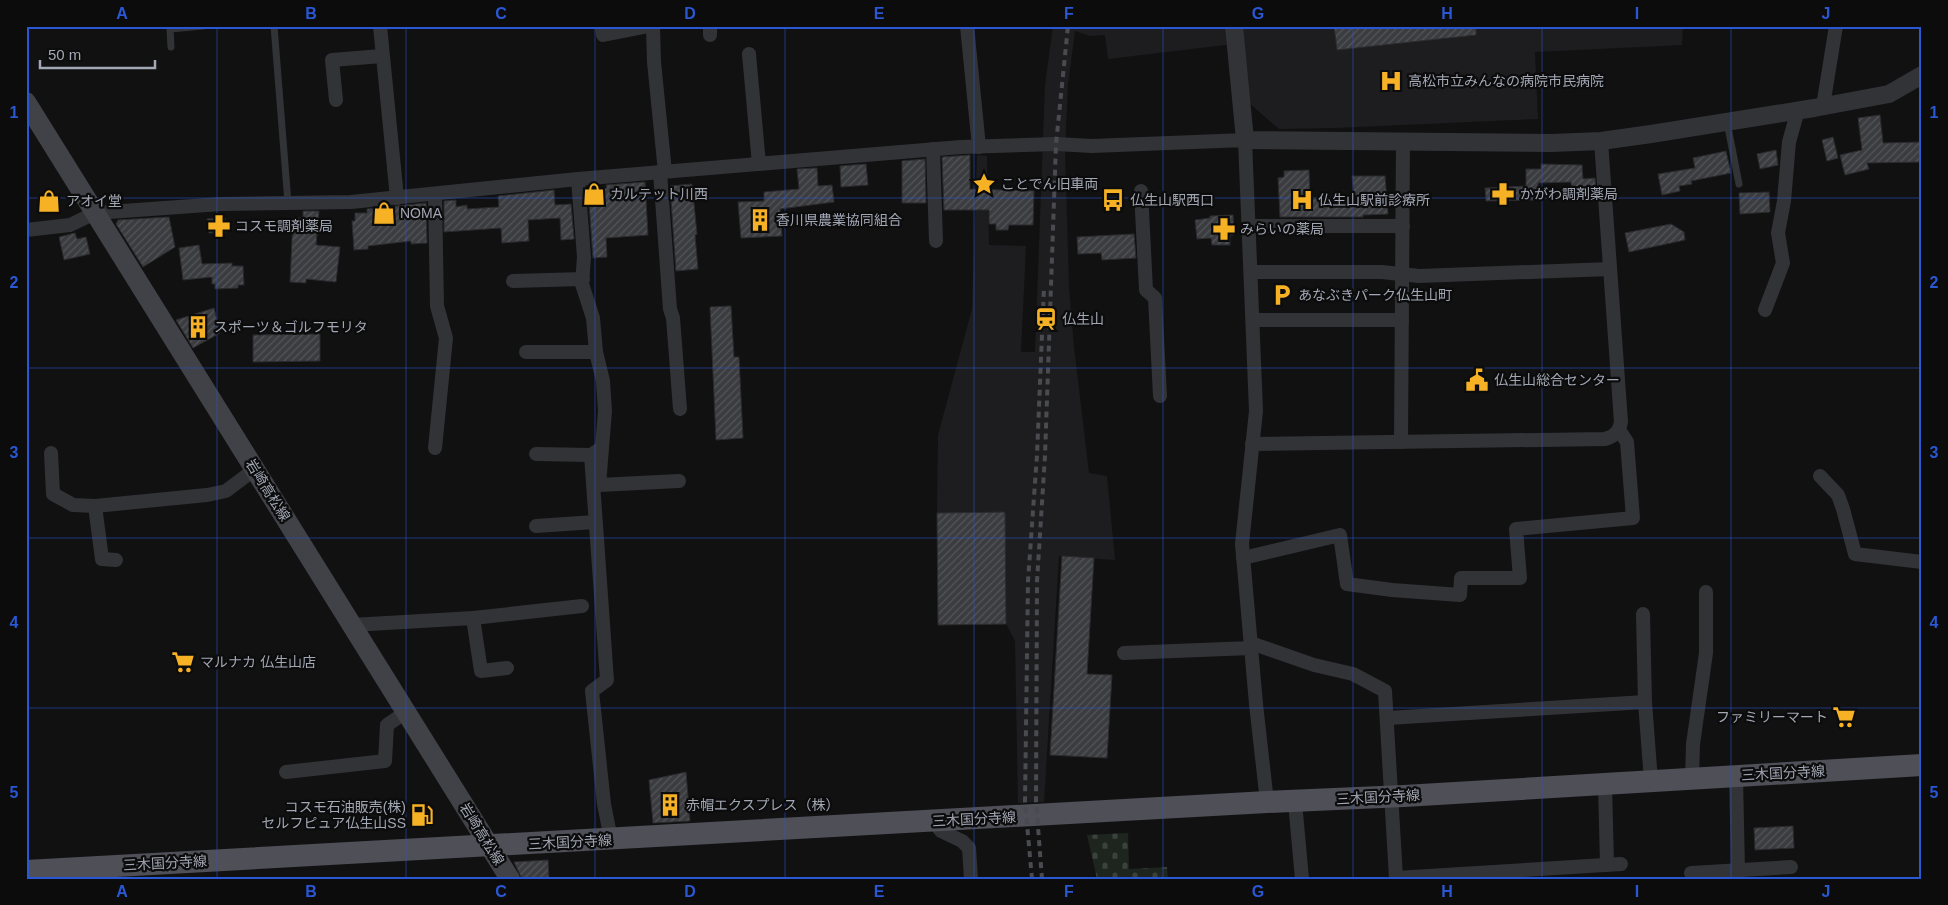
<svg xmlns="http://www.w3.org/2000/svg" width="1948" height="905" viewBox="0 0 1948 905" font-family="Arial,'Noto Sans JP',sans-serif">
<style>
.built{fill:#1d1d1f}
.cemetery{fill:url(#cemetery-stones)}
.building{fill:url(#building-hatch);stroke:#2b2b2e}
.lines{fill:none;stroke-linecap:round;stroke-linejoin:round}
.service{stroke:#323337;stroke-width:7}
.minor{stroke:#323337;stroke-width:14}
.tertiary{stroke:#323337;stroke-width:18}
.secondary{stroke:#404247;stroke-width:20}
.primary{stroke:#4e4f57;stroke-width:22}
.rail{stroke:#494b50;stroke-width:4;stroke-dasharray:6 5;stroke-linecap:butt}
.grid{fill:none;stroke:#2a57d4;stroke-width:1;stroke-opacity:0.55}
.labels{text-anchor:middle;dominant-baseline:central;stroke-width:4.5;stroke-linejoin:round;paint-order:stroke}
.poi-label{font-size:14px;fill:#a2a7b4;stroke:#0c0c0d;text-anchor:start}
.street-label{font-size:14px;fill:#a2a7b4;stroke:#0c0c0d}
.neatline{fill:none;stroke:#2a57d4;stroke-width:2}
.grid-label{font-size:16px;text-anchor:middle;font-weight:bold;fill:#2a57d4}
</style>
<defs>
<pattern id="cemetery-stones" width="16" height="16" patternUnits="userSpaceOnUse" patternTransform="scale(1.25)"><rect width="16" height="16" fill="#1d251e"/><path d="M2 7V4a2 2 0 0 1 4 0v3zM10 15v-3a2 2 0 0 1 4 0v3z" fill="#3b423c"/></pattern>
<pattern id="building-hatch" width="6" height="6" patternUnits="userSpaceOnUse" patternTransform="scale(1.25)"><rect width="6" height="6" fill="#3b3c40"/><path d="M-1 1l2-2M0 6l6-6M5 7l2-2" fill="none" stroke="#545559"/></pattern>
</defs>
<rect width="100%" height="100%" fill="#111112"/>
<path class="built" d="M1053,26H1683L1682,45L1535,52L1538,119L1335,128L1279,129L1249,103L1242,43L1108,59L1105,35L1090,36L1075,31L1068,84L1065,149L1069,287L1074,347L1089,473L1107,476L1115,560L1059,556L1044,802L1018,803L1015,641L1006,624L1005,512L937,513L938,435L972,309L977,155L987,156L989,245L1026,246L1021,352H1035L1045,85Z"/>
<path class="cemetery" d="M1128,833L1129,869L1167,867L1168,879H1097L1087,835Z"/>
<g class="building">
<path d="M1334,26H1476V35L1337,50Z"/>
<path d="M1880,115L1883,143L1921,142V162L1867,163L1869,169L1845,175L1840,155L1862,150L1858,118Z"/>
<path d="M1833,137L1838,158L1827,161L1822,140Z"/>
<path d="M1776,150L1778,165L1760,169L1757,154Z"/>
<path d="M1726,151L1731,173L1691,181L1692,184L1679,186L1680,191L1662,195L1658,174L1695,168L1693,158Z"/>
<path d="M970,155V189L1034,191L1033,225H1009L1008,230H996V224H989V210H944L942,157Z"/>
<path d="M925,159L926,203H902V161Z"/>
<path d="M866,164L868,185L841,187L840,166Z"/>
<path d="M1541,164L1582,165L1583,179L1595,178L1596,194L1572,195L1571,182L1538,183V200L1486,201L1485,188L1526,186V169H1541Z"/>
<path d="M817,168L818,186L832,185L834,202L780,209L782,236L741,238L738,202L764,201V192L799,189L797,169Z"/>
<path d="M1309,170L1310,199L1354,196L1352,176H1385L1388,214L1363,215V217H1280L1278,178L1284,177V171Z"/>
<path d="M645,182L648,235L606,238L607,257L593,258L588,189L607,188L606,185Z"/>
<path d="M692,184L697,234L695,235L698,269L676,271L670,186Z"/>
<path d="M554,190L555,205L571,204L574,239L561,240L560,218L528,220L529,241L502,243L501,228L444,232V201L456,200V207L467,205V209L499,207L498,196Z"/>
<path d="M1769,192L1770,212L1740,214L1739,193Z"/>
<path d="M426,203L427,243L411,244V241L368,246V249L354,250L352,221H355V213H367V209Z"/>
<path d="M303,211H319L316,245L340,247L336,282L306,279V283L290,282L293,218H303Z"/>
<path d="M1233,215L1234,235H1230V245H1212L1211,238L1197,239L1195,220L1210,218V216Z"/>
<path d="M169,217L175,247L143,267L116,224L118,220Z"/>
<path d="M225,218L226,232L209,233L207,219Z"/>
<path d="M1671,224L1684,232L1685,240L1629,252L1625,233Z"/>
<path d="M75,233L77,239L86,237L90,254L64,260L59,237Z"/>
<path d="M1134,234L1136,258L1102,260L1101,253L1078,254L1077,237Z"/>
<path d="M199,245L202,264L232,263V266H243L244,285H238V288L215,289V284H212V277L183,280L179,248Z"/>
<path d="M731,306L734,357H739L743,438L716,440L710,307Z"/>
<path d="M214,308L220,333L193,348L176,320Z"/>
<path d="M320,334V361L253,362V335Z"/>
<path d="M1005,512L1006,624L938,625L937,513Z"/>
<path d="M1062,556L1094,558L1087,674L1112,675L1107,758L1050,755Z"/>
<path d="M686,772L690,821L653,823L649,780Z"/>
<path d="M1793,826L1794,848L1755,850L1754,828Z"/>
<path d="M548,860L549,879H522L514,862Z"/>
</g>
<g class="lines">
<g class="service">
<path d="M274,26L288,203"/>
<path d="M171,47L170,29L203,26"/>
<path d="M1727,122L1739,184"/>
</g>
<g class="minor">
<path d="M380,26L397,198"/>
<path d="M602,26L603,35L649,26"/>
<path d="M653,26L654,62L665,172"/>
<path d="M710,26V35"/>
<path d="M967,26L979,147"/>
<path d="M749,54L759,164"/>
<path d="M336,100L332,60L382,56"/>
<path d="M1823,106L1836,26"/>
<path d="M933,149L936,241"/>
<path d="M660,172L670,309L673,318L680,409"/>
<path d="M1141,191L1146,290L1155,298L1160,396"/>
<path d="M1249,226H1403"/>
<path d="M26,230L70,225L95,213L221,204L351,202L578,179L961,147L1056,144L1092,146L1245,140L1256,411L1242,544L1256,704L1267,802"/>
<path d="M1251,272H1382L1419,276L1610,269"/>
<path d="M513,281L583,279"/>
<path d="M1765,310L1783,263L1778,233L1784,201L1789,142L1798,110"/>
<path d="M1253,320H1402"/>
<path d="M526,352H596L593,318L582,284L584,257L578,179"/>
<path d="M596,352L603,381L605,411L599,485L679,481"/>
<path d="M1401,442L1403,141"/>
<path d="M1252,444L1605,439C1615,436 1619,432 1621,422L1601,141"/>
<path d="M435,448L446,338L437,306L435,195"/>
<path d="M602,448L591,455L607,680L592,691L604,804L611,839"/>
<path d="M51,453L53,494L73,505L95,506L207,495L226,491L255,469"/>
<path d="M536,454L591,455"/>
<path d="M1820,476L1838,495L1843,509L1855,554L1922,562"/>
<path d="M95,506L102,559L116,560"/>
<path d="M536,526L595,522"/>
<path d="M1243,558L1340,535L1347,584L1392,590L1460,595L1461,578H1520L1516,529L1633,518L1627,442L1619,430"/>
<path d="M1643,614L1645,702L1651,781"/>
<path d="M473,618L481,671L507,668"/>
<path d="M352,625L473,618L582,606"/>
<path d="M1251,643L1314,665L1353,674L1385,691L1396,878L1621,864"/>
<path d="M1124,653L1251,648"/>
<path d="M1388,718L1645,702"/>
<path d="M286,772L385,761L387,725L406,712"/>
<path d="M1736,776L1738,870"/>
<path d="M1692,779L1693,744L1706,653V592"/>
<path d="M1605,784L1607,865"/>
<path d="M1295,802L1302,879"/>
<path d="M934,822L941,831L962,841L969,848L971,879"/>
<path d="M1691,873L1791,867"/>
</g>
<path class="tertiary" d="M1234,26L1245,140L1552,143L1601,141L1651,134L1814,108L1889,94L1922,75"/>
<path class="secondary" d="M26,102L510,879"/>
<path class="primary" d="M26,871L1267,802L1404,796L1922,765"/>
<g class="rail">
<path d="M1032,879L1025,802L1028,581L1037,455L1044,287"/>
<path d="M1042,879L1036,801L1037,581L1045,456L1056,144L1068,26"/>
</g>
</g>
<path class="grid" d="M217,26V879M406,26V879M595,26V879M785,26V879M974,26V879M1163,26V879M1353,26V879M1542,26V879M1731,26V879M26,198H1922M26,368H1922M26,538H1922M26,708H1922"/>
<defs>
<symbol id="hospital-bare" viewBox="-9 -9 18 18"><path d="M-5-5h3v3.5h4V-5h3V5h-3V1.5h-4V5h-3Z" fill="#f7b124" stroke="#0c0c0d" stroke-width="2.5" paint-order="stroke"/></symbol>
<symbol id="sight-bare" viewBox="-9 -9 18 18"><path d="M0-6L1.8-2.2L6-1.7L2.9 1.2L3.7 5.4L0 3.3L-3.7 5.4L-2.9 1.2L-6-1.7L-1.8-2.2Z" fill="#f7b124" stroke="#0c0c0d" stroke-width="2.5" paint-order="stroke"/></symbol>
<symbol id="shop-bare" viewBox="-9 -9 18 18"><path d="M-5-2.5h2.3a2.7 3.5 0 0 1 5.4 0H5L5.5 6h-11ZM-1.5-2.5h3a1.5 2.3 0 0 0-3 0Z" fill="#f7b124" stroke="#0c0c0d" stroke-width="2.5" paint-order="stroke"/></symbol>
<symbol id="pharmacy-bare" viewBox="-9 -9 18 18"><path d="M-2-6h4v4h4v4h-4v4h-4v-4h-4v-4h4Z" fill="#f7b124" stroke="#0c0c0d" stroke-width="2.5" paint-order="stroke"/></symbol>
<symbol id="bus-bare" viewBox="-9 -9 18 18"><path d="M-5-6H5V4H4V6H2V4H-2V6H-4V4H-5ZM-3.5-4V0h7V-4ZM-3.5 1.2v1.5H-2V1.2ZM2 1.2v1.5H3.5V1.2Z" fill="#f7b124" stroke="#0c0c0d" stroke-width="2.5" paint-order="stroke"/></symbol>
<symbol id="building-bare" viewBox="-9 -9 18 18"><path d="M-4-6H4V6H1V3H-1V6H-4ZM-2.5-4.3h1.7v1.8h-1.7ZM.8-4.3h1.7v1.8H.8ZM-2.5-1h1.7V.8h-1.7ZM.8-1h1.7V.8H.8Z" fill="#f7b124" stroke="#0c0c0d" stroke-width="2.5" paint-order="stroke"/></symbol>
<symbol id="parking-bare" viewBox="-9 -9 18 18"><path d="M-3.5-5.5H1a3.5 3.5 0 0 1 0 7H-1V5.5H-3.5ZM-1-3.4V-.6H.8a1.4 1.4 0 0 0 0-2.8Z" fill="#f7b124" stroke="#0c0c0d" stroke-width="2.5" paint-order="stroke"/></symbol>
<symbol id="station-bare" viewBox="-9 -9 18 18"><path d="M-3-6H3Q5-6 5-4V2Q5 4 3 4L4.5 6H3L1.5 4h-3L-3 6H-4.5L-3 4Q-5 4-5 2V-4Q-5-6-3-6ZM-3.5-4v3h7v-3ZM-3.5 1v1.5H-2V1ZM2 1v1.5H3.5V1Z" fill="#f7b124" stroke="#0c0c0d" stroke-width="2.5" paint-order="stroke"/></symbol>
<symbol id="civic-bare" viewBox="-9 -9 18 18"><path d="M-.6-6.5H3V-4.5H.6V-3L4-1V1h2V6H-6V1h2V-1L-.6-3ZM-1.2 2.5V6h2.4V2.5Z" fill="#f7b124" stroke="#0c0c0d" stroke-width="2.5" paint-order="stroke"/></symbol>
<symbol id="supermarket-bare" viewBox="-9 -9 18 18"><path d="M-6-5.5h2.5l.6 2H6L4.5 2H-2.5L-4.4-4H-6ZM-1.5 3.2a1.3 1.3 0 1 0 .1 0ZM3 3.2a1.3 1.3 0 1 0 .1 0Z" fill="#f7b124" stroke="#0c0c0d" stroke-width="2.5" paint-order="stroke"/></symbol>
<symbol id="fuel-bare" viewBox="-9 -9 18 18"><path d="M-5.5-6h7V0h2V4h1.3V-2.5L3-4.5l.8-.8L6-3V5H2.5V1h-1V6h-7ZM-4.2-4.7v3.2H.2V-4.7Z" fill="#f7b124" stroke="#0c0c0d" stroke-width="2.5" paint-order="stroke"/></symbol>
</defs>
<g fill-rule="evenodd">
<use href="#hospital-bare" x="1375" y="65" width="32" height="32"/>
<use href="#sight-bare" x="968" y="168" width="32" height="32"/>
<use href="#shop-bare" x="578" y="178" width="32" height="32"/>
<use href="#pharmacy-bare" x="1487" y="178" width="32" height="32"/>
<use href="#bus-bare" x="1097" y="184" width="32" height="32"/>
<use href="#hospital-bare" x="1286" y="184" width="32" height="32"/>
<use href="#shop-bare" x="33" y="185" width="32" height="32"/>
<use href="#shop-bare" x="368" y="197" width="32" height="32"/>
<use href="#building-bare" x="744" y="204" width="32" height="32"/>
<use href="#pharmacy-bare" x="203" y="210" width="32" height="32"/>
<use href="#pharmacy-bare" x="1208" y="213" width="32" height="32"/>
<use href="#parking-bare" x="1266" y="279" width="32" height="32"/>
<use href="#station-bare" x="1030" y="303" width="32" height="32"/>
<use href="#building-bare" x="182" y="311" width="32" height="32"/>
<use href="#civic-bare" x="1461" y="364" width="32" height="32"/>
<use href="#supermarket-bare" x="167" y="646" width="32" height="32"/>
<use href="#supermarket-bare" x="1828" y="701" width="32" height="32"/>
<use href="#building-bare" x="654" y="789" width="32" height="32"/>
<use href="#fuel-bare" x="406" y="799" width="32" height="32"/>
</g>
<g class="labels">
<g class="poi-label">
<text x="1408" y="81">高松市立みんなの病院市民病院</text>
<text x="1001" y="184">ことでん旧車両</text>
<text x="610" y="194">カルテット川西</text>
<text x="1520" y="194">かがわ調剤薬局</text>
<text x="1130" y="200">仏生山駅西口</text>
<text x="1318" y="200">仏生山駅前診療所</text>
<text x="66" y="201">アオイ堂</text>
<text x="400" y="213">NOMA</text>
<text x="776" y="220">香川県農業協同組合</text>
<text x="235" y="226">コスモ調剤薬局</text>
<text x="1240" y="229">みらいの薬局</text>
<text x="1298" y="295">あなぶきパーク仏生山町</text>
<text x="1062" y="319">仏生山</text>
<text x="214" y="327">スポーツ＆ゴルフモリタ</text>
<text x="1494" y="380">仏生山総合センター</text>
<text x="200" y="662">マルナカ 仏生山店</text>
<text x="1828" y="717" text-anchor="end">ファミリーマート</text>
<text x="686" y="805">赤帽エクスプレス（株）</text>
<text x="406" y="807" text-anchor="end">コスモ石油販売(株)<tspan x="406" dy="16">セルフピュア仏生山SS</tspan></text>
</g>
<g class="street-label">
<text transform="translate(268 490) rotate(58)">岩崎高松線</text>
<text transform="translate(1783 773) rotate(-3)">三木国分寺線</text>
<text transform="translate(1378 797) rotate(-3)">三木国分寺線</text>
<text transform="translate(974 819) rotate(-3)">三木国分寺線</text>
<text transform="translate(482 834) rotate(58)">岩崎高松線</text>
<text transform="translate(570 842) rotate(-3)">三木国分寺線</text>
<text transform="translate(165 863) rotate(-3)">三木国分寺線</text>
</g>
</g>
<rect width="1948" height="905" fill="none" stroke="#0c0c0d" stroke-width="55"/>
<path d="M40 60v8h115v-8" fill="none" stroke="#a2a7b4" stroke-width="2.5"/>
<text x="48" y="60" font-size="15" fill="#a2a7b4" stroke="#0c0c0d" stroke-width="4" paint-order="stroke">50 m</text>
<rect x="28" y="28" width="1892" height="850" class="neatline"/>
<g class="grid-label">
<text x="122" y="19">A</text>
<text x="311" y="19">B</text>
<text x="501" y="19">C</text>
<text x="690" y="19">D</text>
<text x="879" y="19">E</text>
<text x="1069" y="19">F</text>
<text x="1258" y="19">G</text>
<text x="1447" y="19">H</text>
<text x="1637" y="19">I</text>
<text x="1826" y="19">J</text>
<text x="14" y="118">1</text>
<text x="1934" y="118">1</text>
<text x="14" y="288">2</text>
<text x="1934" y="288">2</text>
<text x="14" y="458">3</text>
<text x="1934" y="458">3</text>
<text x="14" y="628">4</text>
<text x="1934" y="628">4</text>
<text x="14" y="798">5</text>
<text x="1934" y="798">5</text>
<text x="122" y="897">A</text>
<text x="311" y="897">B</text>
<text x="501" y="897">C</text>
<text x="690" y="897">D</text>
<text x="879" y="897">E</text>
<text x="1069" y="897">F</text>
<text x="1258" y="897">G</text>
<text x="1447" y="897">H</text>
<text x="1637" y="897">I</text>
<text x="1826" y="897">J</text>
</g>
</svg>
